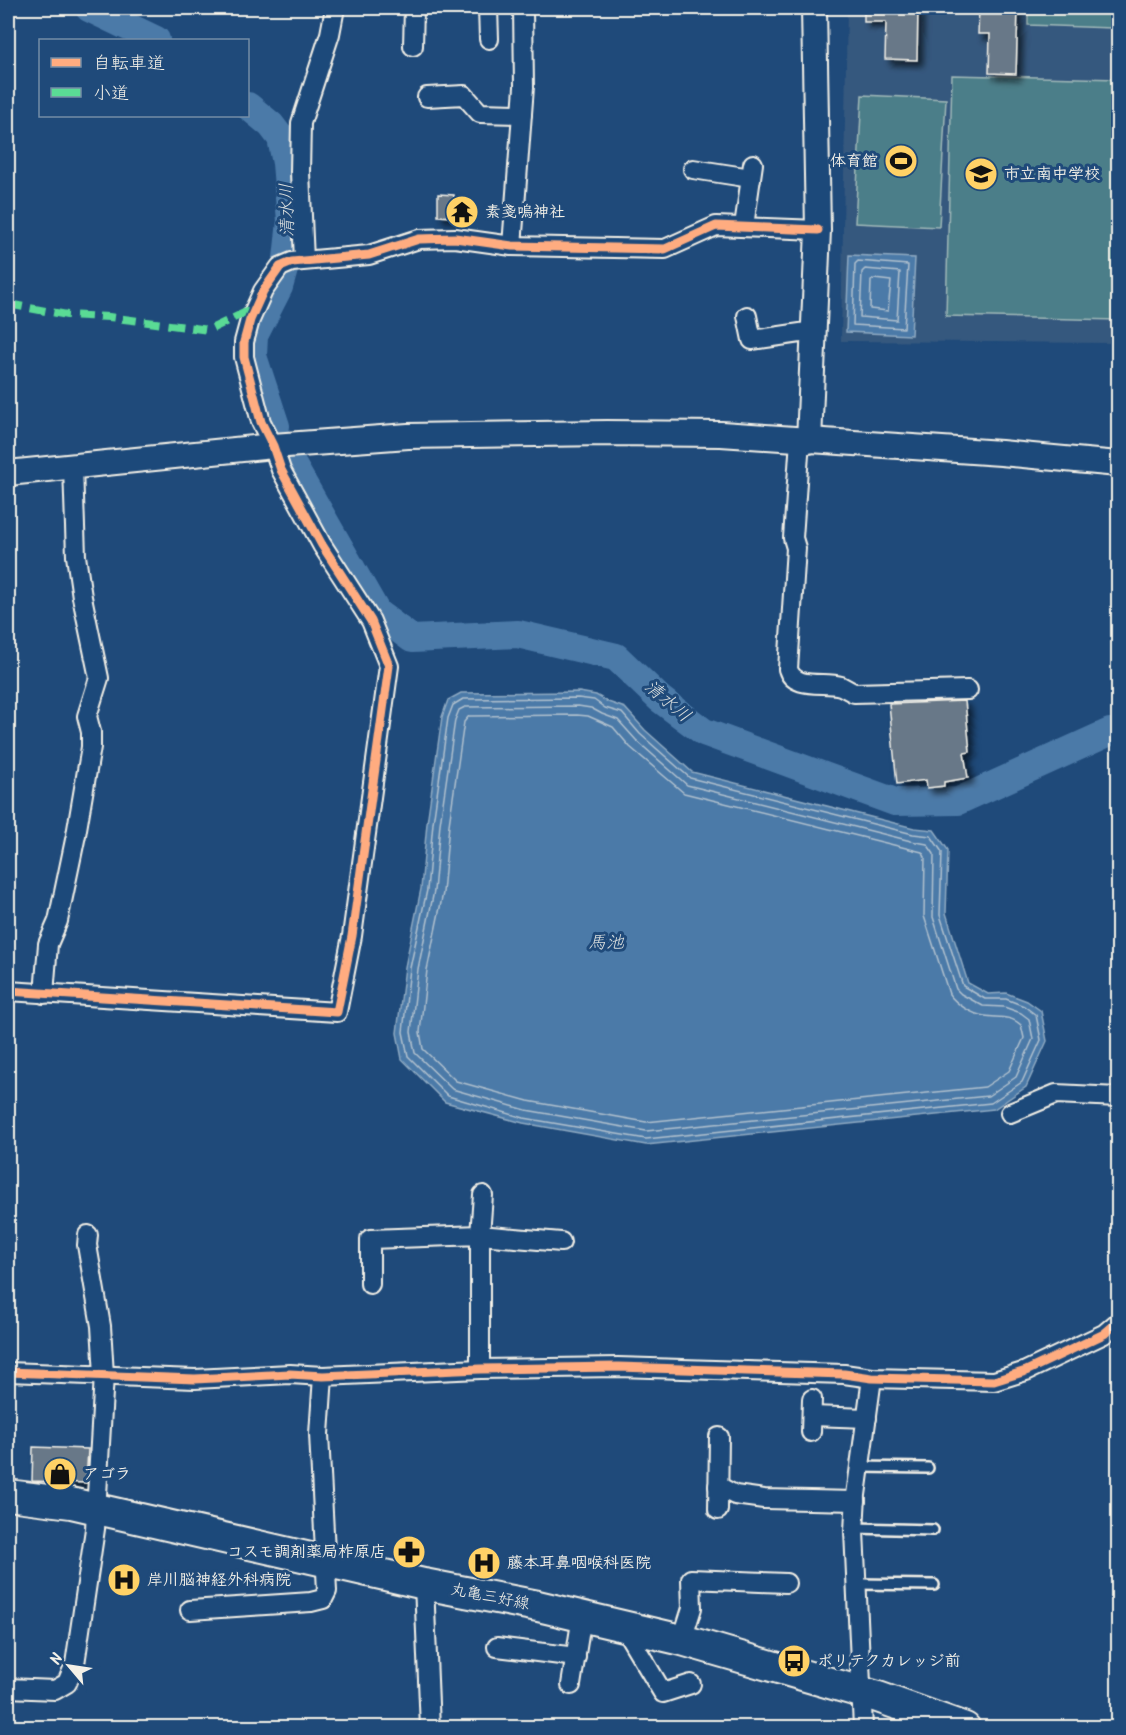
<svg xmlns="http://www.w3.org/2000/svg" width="1126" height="1735" viewBox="0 0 1126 1735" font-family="Kalam,'Klee One',sans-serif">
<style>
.built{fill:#35587e}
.green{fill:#4c7e89;stroke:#a0b8b8;stroke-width:1.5}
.water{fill:#4c7aa8;stroke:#8faac2;stroke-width:1.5}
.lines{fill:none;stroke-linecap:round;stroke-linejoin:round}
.shore{stroke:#b1c1ce;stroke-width:1.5}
.stream{stroke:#8faac2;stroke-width:4.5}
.river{stroke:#4c7aa8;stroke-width:28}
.building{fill:#687888;stroke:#f4f1e8;stroke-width:1.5;filter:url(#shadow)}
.service-casing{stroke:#f4f1e8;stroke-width:14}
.minor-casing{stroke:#f4f1e8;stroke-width:22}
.tertiary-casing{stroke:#f4f1e8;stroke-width:28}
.primary-casing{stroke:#f4f1e8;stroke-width:34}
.service{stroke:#1f4a7a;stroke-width:9}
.minor{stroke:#1f4a7a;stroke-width:18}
.tertiary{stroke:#1f4a7a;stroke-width:24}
.primary{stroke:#1f4a7a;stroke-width:30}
.quiet{stroke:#5adb95;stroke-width:8;stroke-dasharray:15 8;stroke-linecap:butt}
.cycleway-casing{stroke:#1f4a7a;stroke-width:13}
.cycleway{stroke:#ffac80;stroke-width:9}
.labels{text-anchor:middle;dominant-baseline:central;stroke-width:6;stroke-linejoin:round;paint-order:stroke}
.poi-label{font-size:16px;font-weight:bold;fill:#f4f1e8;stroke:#1f4a7a;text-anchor:start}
.street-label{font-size:16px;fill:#f4f1e8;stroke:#1f4a7a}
.water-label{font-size:18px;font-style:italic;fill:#dbdfde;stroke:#1f4a7a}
</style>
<defs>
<filter id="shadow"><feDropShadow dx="5.5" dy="5.5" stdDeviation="3" flood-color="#0009"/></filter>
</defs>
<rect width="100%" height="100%" fill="#1f4a7a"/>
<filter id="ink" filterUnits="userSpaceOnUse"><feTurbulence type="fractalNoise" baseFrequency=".0167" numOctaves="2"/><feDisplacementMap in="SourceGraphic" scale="12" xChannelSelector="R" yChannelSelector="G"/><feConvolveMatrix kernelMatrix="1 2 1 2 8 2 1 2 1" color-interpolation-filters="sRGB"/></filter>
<g filter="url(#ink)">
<path class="built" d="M847,8H1118V343L841,341Z"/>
<g class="green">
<path d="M1028,8H1113L1112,28L1028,25Z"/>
<path d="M952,75L1118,79V320L946,316Z"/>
<path d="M862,95L946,99L939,227L855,223Z"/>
</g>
<g class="water">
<path d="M849,255L915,258L911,335L846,332Z"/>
<path d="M579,692L596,695L608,702L625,708L645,730L692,772L914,828L934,830L948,850L946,913L968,983L988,994L1006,993L1027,1001L1041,1011L1047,1041L1026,1087L994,1109L646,1145L523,1123L445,1102L402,1059L397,1033L405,967L421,889L427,823L442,717L448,700L461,693Z"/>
</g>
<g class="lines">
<g class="shore">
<path d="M858,261L908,265L904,328L853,325L855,264Z"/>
<path d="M865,269L900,272L897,320L860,317L862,272Z"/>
<path d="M874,279L891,281L888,311L870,309L871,281Z"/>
<path d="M578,698L594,700L605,708L622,713L640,734L690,778L913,834L931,836L942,852L940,915L963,986L985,999H1006L1024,1006L1036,1015L1041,1040L1022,1082L991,1103L646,1139L524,1118L448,1096L408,1056L403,1032L410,968L427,890L433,823L448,718L453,705L463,699Z"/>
<path d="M578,706L591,708L602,714L618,720L636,740L687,785L911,841L927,844L934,854L933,917L956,989L961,994L983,1006L1004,1007L1021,1013L1029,1019L1033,1039L1016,1077L988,1096L646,1131L526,1110L452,1089L415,1053L411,1032L418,969L434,891L440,824L455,720L459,710L465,707Z"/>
<path d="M577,715L588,716L613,727L630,747L684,793L922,852L925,857L924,916L949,994C956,1004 973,1015 985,1016C998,1018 1010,1015 1021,1025L1024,1038L1009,1071L985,1087L646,1122L528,1101L456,1081L423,1049L420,1032L427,970L443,893L449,825L464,722L469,716Z"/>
</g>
<path class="stream" d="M1110,732L1118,730"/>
<g class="river">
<path d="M89,8L156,40"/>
<path d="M248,106L271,125L281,138L286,163L291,221L287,259L279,287L254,336L253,356L276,426"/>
<path d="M292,464L377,613L412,639L518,634L616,657L660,699L704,732L895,802L958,801L1110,732"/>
</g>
</g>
<g class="building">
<path d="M864,8H918L917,60L885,59L886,22H864Z"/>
<path d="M979,8H1018L1016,74L989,73L990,34H978Z"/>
<path d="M438,194L454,195L453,217L438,216Z"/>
<path d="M965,701L970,752L964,753L968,778L944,782V786L927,788L926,780L897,784L889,704Z"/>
<path d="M33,1447L88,1449L86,1483L32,1481Z"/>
</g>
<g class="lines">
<defs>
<g id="service">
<path d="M860,1467L928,1468"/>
<path d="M855,1528L933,1530"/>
<path d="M857,1584L934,1585"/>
</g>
<g id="minor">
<path d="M488,8L489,39"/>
<path d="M413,46L414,8"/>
<path d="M427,97L464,95L480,113L522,114"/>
<path d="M693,169L751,178"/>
<path d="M744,226L753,164"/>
<path d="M512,246L524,87L523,8"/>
<path d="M304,260L300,172L301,123L330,34L335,8"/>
<path d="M747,316L752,340L814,331"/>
<path d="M800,440L793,538L796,548L788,669C794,690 824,681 841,686C845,688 850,691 854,693L968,690"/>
<path d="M8,991L337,1012L352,936L389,666L371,621L322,545L281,470L273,446L261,422L244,357V342L250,320L263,291L280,267L292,262L369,255L419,239L455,238L512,246L665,249L716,226L818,230"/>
<path d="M44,994L48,944L58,921L76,835L91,747V732L87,716L99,678L82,597L76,556L73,467"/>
<path d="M1010,1113L1056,1094L1118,1097"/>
<path d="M483,1195L480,1235L561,1242"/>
<path d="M370,1284V1239L480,1235V1369"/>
<path d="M8,1372L195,1379L290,1374L323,1376L480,1369L618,1367L844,1374L872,1378L994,1381L1026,1371L1104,1334L1118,1322"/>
<path d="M812,1416L867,1418"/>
<path d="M811,1432L812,1399"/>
<path d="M718,1486L735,1495L764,1499L856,1501"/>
<path d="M718,1510L719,1437"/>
<path d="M424,1584L430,1728"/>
<path d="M190,1610L311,1602L323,1599L327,1591L319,1434L323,1376"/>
<path d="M623,1626L663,1693L691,1684"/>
<path d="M682,1640L692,1608L691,1579L786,1583"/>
<path d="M497,1647L576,1657"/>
<path d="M571,1685L582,1616"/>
<path d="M8,1688L55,1690L67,1683L75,1664L95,1529L104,1375L101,1326L87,1245L88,1235"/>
<path d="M863,1728L854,1531L856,1495L872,1378"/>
</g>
<g id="tertiary">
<path d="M809,441L818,230L814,8"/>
<path d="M8,473L273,446L408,436L607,433L721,434L1001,453L1118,464"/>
</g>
<path id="primary" d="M8,1495L71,1503L424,1584L538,1606L682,1640L878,1697L965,1728"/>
</defs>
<use href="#service" class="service-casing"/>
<use href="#minor" class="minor-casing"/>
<use href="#tertiary" class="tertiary-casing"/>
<use href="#primary" class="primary-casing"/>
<use href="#service" class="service"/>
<use href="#minor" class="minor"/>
<use href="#tertiary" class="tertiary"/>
<use href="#primary" class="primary"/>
<path class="quiet" d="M8,304L67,315L109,317L209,330L246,312L253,314"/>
<defs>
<g id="cycleway">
<path d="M8,991L337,1012L352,936L389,666L371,621L322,545L281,470L273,446L261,422L244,357V342L250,320L263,291L280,267L292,262L369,255L419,239L455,238L512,246L665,249L716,226L818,230"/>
<path d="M8,1372L195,1379L290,1374L323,1376L480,1369L618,1367L844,1374L872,1378L994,1381L1026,1371L1104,1334L1118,1322"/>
</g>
</defs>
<use href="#cycleway" class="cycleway-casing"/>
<use href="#cycleway" class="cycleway"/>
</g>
</g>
<defs>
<symbol id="stadium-disc" viewBox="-11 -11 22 22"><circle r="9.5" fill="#ffd166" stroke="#1f4a7a"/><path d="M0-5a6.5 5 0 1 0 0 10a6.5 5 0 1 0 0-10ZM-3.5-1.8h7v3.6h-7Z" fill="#111"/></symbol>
<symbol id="school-disc" viewBox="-11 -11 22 22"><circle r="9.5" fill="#ffd166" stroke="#1f4a7a"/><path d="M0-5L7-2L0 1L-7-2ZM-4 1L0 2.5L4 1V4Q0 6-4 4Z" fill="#111"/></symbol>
<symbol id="temple-disc" viewBox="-11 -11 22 22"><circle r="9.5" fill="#ffd166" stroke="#1f4a7a"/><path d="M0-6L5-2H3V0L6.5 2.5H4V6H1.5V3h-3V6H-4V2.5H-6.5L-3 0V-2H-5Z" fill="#111"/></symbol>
<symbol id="shop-disc" viewBox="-11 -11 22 22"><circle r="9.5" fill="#ffd166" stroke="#1f4a7a"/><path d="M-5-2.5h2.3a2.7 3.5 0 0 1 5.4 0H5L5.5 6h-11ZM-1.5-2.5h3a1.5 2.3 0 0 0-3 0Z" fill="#111"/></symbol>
<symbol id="pharmacy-disc" viewBox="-11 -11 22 22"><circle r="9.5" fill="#ffd166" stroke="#1f4a7a"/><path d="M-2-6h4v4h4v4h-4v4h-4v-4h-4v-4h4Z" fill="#111"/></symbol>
<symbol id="hospital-disc" viewBox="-11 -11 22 22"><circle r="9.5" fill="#ffd166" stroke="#1f4a7a"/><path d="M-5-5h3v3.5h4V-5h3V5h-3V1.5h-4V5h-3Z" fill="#111"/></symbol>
<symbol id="bus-disc" viewBox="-11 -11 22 22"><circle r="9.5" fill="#ffd166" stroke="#1f4a7a"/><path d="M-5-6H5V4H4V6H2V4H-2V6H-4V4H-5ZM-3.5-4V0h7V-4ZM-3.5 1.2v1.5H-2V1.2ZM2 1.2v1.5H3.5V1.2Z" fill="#111"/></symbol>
</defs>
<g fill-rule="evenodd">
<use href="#stadium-disc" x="882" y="142" width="38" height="38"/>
<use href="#school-disc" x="962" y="155" width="38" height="38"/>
<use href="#temple-disc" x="443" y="193" width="38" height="38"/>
<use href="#shop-disc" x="41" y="1455" width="38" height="38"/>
<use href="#pharmacy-disc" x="390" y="1533" width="38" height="38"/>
<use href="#hospital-disc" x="465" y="1544" width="38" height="38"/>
<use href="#hospital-disc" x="105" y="1561" width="38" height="38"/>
<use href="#bus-disc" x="775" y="1642" width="38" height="38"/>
</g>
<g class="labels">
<g class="poi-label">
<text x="878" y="161" text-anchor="end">体育館</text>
<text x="1004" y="174">市立南中学校</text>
<text x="485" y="212">素戔嗚神社</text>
<text x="83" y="1474">アゴラ</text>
<text x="386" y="1552" text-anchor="end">コスモ調剤薬局柞原店</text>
<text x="507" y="1563">藤本耳鼻咽喉科医院</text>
<text x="147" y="1580">岸川脳神経外科病院</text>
<text x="817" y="1661">ポリテクカレッジ前</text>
</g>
<g class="street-label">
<text transform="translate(490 1597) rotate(11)">丸亀三好線</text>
</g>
<g class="water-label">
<text transform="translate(288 210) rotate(-91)">清水川</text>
<text transform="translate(667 702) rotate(40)">清水川</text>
<text x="606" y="943">馬池</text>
</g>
</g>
<rect width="1126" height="1735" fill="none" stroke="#1f4a7a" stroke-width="30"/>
<rect x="15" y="15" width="1096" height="1705" fill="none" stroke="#f4f1e8" stroke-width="2" filter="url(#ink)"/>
<rect x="39" y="39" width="210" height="78" fill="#1f4a7a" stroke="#748da6" stroke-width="1.5"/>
<rect x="51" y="58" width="30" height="9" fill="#ffac80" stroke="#748da6" stroke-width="1.5"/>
<text x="93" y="69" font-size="18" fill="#f4f1e8">自転車道</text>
<rect x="51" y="88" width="30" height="9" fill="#5adb95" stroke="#748da6" stroke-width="1.5"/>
<text x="93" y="99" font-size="18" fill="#f4f1e8">小道</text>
<g transform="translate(69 1666) rotate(299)" stroke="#1f4a7a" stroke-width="4.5" paint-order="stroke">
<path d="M0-4.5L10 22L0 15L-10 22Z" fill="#f4f1e8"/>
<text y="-9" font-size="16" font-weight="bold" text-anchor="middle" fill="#f4f1e8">N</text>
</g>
</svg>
